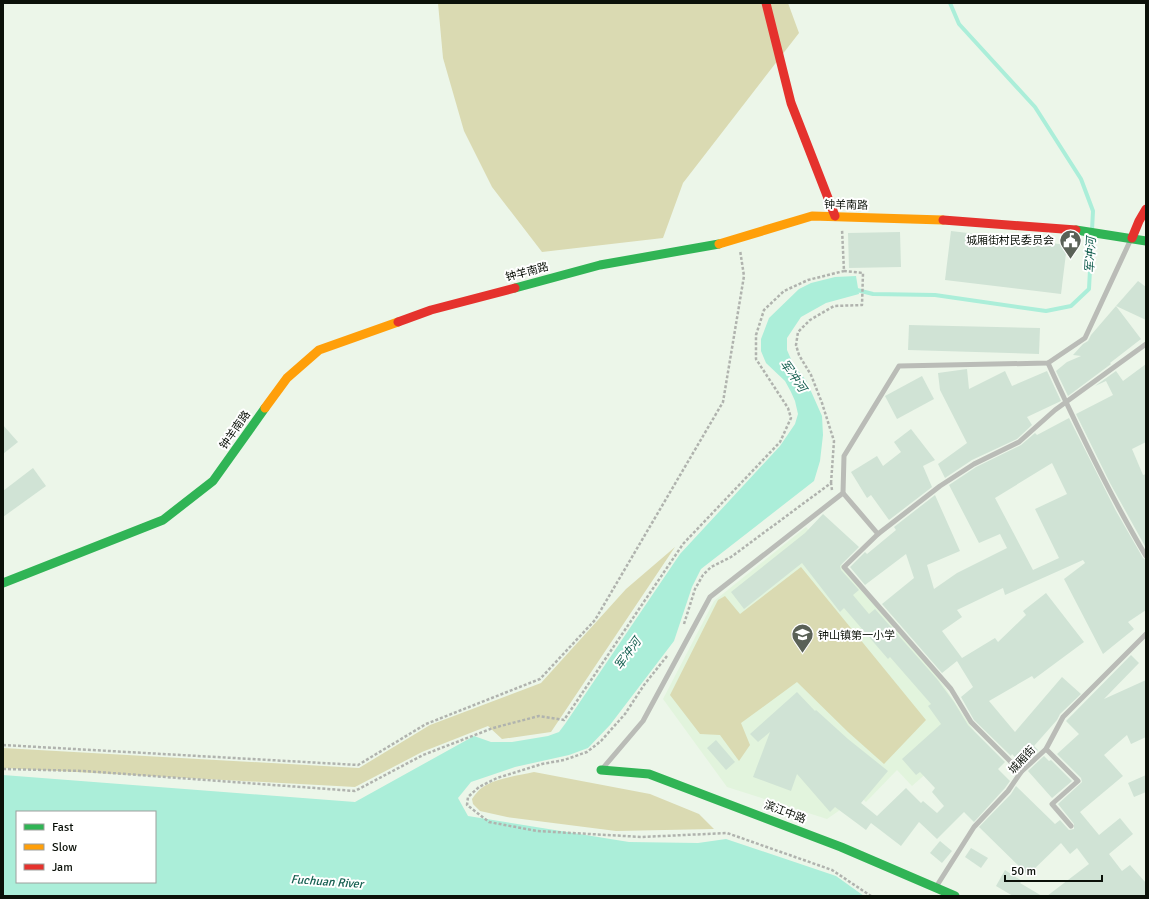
<svg xmlns="http://www.w3.org/2000/svg" width="1149" height="899" viewBox="0 0 1149 899" font-family="Signika,'Noto Sans SC',sans-serif">
<style>
.built{fill:#e2f4dd}
.green{fill:#dadab2}
.water{fill:#abeed9;fill-rule:evenodd}
.lines{fill:none;stroke-linecap:round;stroke-linejoin:round}
.stream{stroke:#abeed9;stroke-width:4}
.building{fill:#d0e3d5;fill-rule:evenodd}
.path{stroke:#b0b3ae;stroke-width:2.5;stroke-dasharray:3 2;stroke-linecap:butt}
.lane{stroke:#babcb7;stroke-width:5}
.fast{stroke:#30b455;stroke-width:9}
.slow{stroke:#ff9f0a;stroke-width:9}
.jam{stroke:#e5322d;stroke-width:9}
.labels{text-anchor:middle;dominant-baseline:central;stroke-width:4;stroke-linejoin:round;paint-order:stroke}
.street-label{font-size:11px;fill:#0b1109;stroke:#fff}
.poi-label{font-size:11px;fill:#0b1109;stroke:#fff;text-anchor:end}
.water-label{font-size:12px;font-style:italic;fill:#166051;stroke:#fff}
</style>
<rect width="100%" height="100%" fill="#ecf6e9"/>
<path class="built" d="M806,527L898,624L944,686L974,731L912,786L897,770L866,802L860,796L827,819L727,787L663,699L714,601Z"/>
<g class="green">
<path d="M438,3H788L799,33L683,183L663,238L542,252L492,187L464,131L443,58Z"/>
<path d="M675,547L551,732L502,739L488,726L422,752L355,787L3,768V748L359,768L430,725L541,683L626,589Z"/>
<path d="M801,567L926,720L884,764L848,732L797,682L741,723L750,745L739,761L720,735L700,734L670,695L718,600L725,596L740,614Z"/>
<path d="M534,772L650,794L699,814L714,829L616,831L507,817L480,811L473,804L472,799C475,795 478,790 483,787C494,779 520,775 534,772Z"/>
</g>
<path class="water" d="M856,276L859,294L826,303L801,317L787,338V350L794,366L806,380L822,416L823,435L820,461L814,481L701,569L692,587L674,641L610,725L588,748L569,755L515,767L471,782L458,798L468,816L629,842L698,843L726,839L836,876L864,896H3V775L355,802L474,736L491,742H512L548,736L559,732L565,724L680,554L780,446L795,424L798,414L795,401L791,392L785,381L766,363L761,351V339L769,318L799,289L811,283L835,277ZM17,812H155V882H17Z"/>
<g class="lines">
<path class="stream" d="M853,289L873,294L935,295L1046,311L1071,306L1089,289L1093,211L1081,179L1035,107L959,24L950,3"/>
</g>
<g class="building">
<path d="M951,231L1067,245L1061,294L945,280Z"/>
<path d="M900,232L901,267L849,268L848,233Z"/>
<path d="M1138,281L1146,287V320L1116,306Z"/>
<path d="M1116,306L1141,339L1110,363L1111,364L1068,396L1056,371L1067,362L1081,356L1073,355L1083,344L1088,341L1091,335Z"/>
<path d="M909,325L1040,328L1039,354L908,350Z"/>
<path d="M1146,364V442L1132,449L1143,475L1146,474V548L1110,483L1076,414L1113,395L1106,381L1095,386L1116,371L1123,381Z"/>
<path d="M967,369L969,389L1005,371L1012,386L1047,371L1061,401L1027,417L1032,425L1017,439L972,460L945,478L938,464L967,443L940,390L938,373Z"/>
<path d="M922,376L934,399L897,419L885,396Z"/>
<path d="M1069,418L1116,511L1143,558L1146,560V610L1128,622L1134,629L1103,654L1064,579L1085,563L1083,560L1005,595L1003,588L957,610L962,617L942,631L962,658L995,638L998,642L1026,615L1023,611L1046,593L1084,642L1034,679L1032,676L989,701L1015,732L1062,677L1081,694L1060,714L1057,720L1034,746L1038,750L1022,765L1012,754L1011,756L974,720L961,697L973,687L957,661L942,673L882,604L914,578L906,554L865,585L850,567L865,552L867,554L896,530L894,527L935,495L960,551L927,565L934,589L957,573L1007,548L1000,534L979,543L949,485L976,467L1021,445L1035,433L1037,435ZM1052,463L1067,494L1035,509L1059,558L1033,570L995,498Z"/>
<path d="M3,425L18,442L3,454Z"/>
<path d="M911,429L935,460L923,466L932,487L889,520L871,495L867,498L851,472L877,456L883,466L901,452L894,442Z"/>
<path d="M33,468L46,486L3,517V491Z"/>
<path d="M823,514L859,547L840,566L841,570L859,590L853,595L869,614L875,609L937,679L954,702L968,725L1005,762L998,769L1010,781L1005,788L974,822L964,812L937,839L919,822L901,846L871,823L866,830L835,807L830,812L797,774L791,791L753,777L770,732L758,742L750,734L797,692L815,711L816,710L848,739L888,771L861,803L877,816L906,788L921,803L923,801L937,813L944,806L932,792L935,788L920,772L916,775L902,759L941,724L928,706L931,704L890,657L888,659L844,608L840,612L802,563L744,609L731,592L805,533Z"/>
<path d="M1131,655L1139,663L1104,699L1146,680V737L1131,744L1127,735L1104,755L1123,776L1080,812L1099,835L1120,818L1133,834L1109,854L1122,871L1130,865L1146,883V896H1047L1089,864L1077,848L1070,854L1061,843L1028,875L979,827L1011,794L1016,786L1055,824L1060,820L1069,830L1074,829V824L1058,804L1082,782L1081,778L1057,754L1079,734L1066,721Z"/>
<path d="M716,740L735,762L726,770L707,748Z"/>
<path d="M1044,756L1049,761L1051,760L1072,781L1052,798L1028,771Z"/>
<path d="M1146,775V792L1134,797L1128,783Z"/>
<path d="M940,841L952,851L942,863L930,853Z"/>
<path d="M971,848L988,858L981,868L965,857Z"/>
<path d="M1005,870L1022,881L1020,883L1042,896H1013L996,886Z"/>
</g>
<g class="lines">
<g class="path">
<path d="M831,483L834,441L822,403L811,375L799,355L796,345L798,332L810,320L834,306L862,305L863,273L844,271L842,229"/>
<path d="M684,624L695,589L703,575L711,567L731,557L831,483L832,490"/>
<path d="M667,656L644,685L625,714L601,741L587,752L564,760L542,764L497,778L479,787L468,797L467,805L489,822L537,831L642,837L727,833L832,870L871,896"/>
<path d="M3,745L358,765L426,724L540,679L595,620L723,402L744,276L740,250"/>
<path d="M3,769L84,771L355,791L423,755L493,728L539,716L564,720L683,544L780,442L791,418L788,408L756,359V335L764,310L784,291L808,280L844,271"/>
</g>
<g class="lane">
<path d="M1048,363C1078,429 1109,494 1146,556"/>
<path d="M843,493L878,534L940,486L974,464L1019,442L1055,410L1146,344"/>
<path d="M878,534L844,567L951,689L971,722L1021,772"/>
<path d="M1046,749L1078,781L1052,804L1071,826"/>
<path d="M603,768L643,721L710,597L843,493L844,456L899,366L1048,363L1085,338L1131,239"/>
<path d="M936,887L974,827L1008,791L1021,772L1046,749L1063,717L1146,634"/>
</g>
<g class="fast">
<path d="M1076,230L1146,241"/>
<path d="M515,288L600,265L719,244"/>
<path d="M3,583L163,520L213,481L265,408"/>
<path d="M601,770L649,774L841,847L955,896"/>
</g>
<g class="slow">
<path d="M719,244L812,216L943,220"/>
<path d="M265,408L287,378L319,350L398,322"/>
</g>
<g class="jam">
<path d="M766,3L791,103L835,216"/>
<path d="M943,220L1076,230"/>
<path d="M1132,238L1139,221L1146,209"/>
<path d="M398,322L431,310L515,288"/>
</g>
</g>
<defs>
<symbol id="civic-pin" viewBox="-11 -11 22 30"><path d="M0 17L-7.5 6A9.5 9.5 0 1 1 7.5 6Z" fill="#5a6157" stroke="#fff"/><path d="M-.6-6.5H3V-4.5H.6V-3L4-1V1h2V6H-6V1h2V-1L-.6-3ZM-1.2 2.5V6h2.4V2.5Z" fill="#fff"/></symbol>
<symbol id="school-pin" viewBox="-11 -11 22 30"><path d="M0 17L-7.5 6A9.5 9.5 0 1 1 7.5 6Z" fill="#5a6157" stroke="#fff"/><path d="M0-5L7-2L0 1L-7-2ZM-4 1L0 2.5L4 1V4Q0 6-4 4Z" fill="#fff"/></symbol>
</defs>
<g fill-rule="evenodd">
<use href="#civic-pin" x="1058" y="228" width="25" height="34"/>
<use href="#school-pin" x="790" y="622" width="25" height="34"/>
</g>
<g class="labels">
<g class="street-label">
<text transform="translate(846 205) rotate(1)">钟羊南路</text>
<text transform="translate(527 272) rotate(-15)">钟羊南路</text>
<text transform="translate(235 430) rotate(-55)">钟羊南路</text>
<text transform="translate(1022 760) rotate(-47)">城厢街</text>
<text transform="translate(785 812) rotate(21)">滨江中路</text>
</g>
<g class="poi-label">
<text x="1054" y="240">城厢街村民委员会</text>
<text x="818" y="635" text-anchor="start">钟山镇第一小学</text>
</g>
<g class="water-label">
<text transform="translate(1091 255) rotate(-87)">军冲河</text>
<text transform="translate(793 376) rotate(55)">军冲河</text>
<text transform="translate(628 654) rotate(-54)">军冲河</text>
<text transform="translate(327 882) rotate(4)">Fuchuan River</text>
</g>
</g>
<rect width="1149" height="899" fill="none" stroke="#0b1109" stroke-width="8"/>
<rect x="16" y="811" width="140" height="72" fill="#ffffff" stroke="#9da09d"/>
<rect x="24" y="824" width="20" height="6" fill="#30b455" stroke="#9da09d"/>
<text x="52" y="831" font-size="12" fill="#0b1109">Fast</text>
<rect x="24" y="844" width="20" height="6" fill="#ff9f0a" stroke="#9da09d"/>
<text x="52" y="851" font-size="12" fill="#0b1109">Slow</text>
<rect x="24" y="864" width="20" height="6" fill="#e5322d" stroke="#9da09d"/>
<text x="52" y="871" font-size="12" fill="#0b1109">Jam</text>
<path d="M1005 875v6h97v-6" fill="none" stroke="#0b1109" stroke-width="2"/>
<text x="1011" y="875" font-size="12" fill="#0b1109" stroke="#ffffff" stroke-width="3" paint-order="stroke">50 m</text>
</svg>
